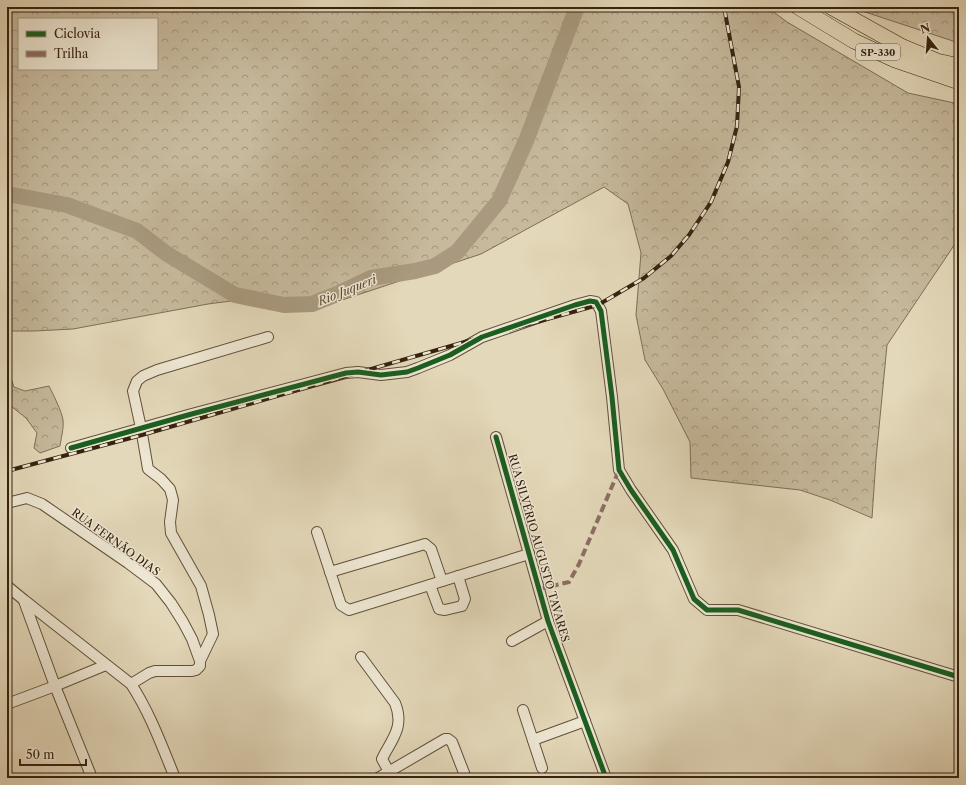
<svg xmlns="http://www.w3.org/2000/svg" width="966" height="785" viewBox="0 0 966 785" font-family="'Libre Caslon Text',serif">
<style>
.forest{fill:url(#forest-crowns);stroke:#7e6e56;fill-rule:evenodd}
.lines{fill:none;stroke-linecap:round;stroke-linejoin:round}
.river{stroke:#a99a7f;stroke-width:16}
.minor-casing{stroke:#62503a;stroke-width:12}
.highway-casing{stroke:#37220f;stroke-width:16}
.minor{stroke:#ede6d2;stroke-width:10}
.highway{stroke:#e3d8b9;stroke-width:15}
.rail-casing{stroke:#37220f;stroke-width:4}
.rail{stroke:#ede6d2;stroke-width:2.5;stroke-dasharray:8;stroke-linecap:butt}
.quiet{stroke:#8d6e63;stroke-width:4;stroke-dasharray:8 4;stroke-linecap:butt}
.cycleway-casing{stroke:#ede6d2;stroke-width:8}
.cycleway{stroke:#1b5e20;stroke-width:5}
.labels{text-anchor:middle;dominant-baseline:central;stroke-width:3;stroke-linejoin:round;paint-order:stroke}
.shield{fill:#ede6d2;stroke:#6e5d4a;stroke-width:1}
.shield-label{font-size:10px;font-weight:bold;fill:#37220f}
.street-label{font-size:11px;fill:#37220f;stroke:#ede6d2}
.water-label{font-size:12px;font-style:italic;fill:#5f4c36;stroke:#ede6d2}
</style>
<defs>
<pattern id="forest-crowns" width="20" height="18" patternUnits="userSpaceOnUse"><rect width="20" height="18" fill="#c6b99c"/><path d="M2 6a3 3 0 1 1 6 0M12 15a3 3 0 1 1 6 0" fill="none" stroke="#a2967e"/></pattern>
</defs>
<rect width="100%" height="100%" fill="#e3d8b9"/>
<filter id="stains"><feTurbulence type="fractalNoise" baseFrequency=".005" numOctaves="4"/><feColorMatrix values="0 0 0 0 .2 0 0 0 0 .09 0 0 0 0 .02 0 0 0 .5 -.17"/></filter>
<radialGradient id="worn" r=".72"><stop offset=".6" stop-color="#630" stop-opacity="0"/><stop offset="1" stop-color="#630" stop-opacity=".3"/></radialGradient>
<g class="forest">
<path d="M7,7H767L787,22L908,93L959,104V238L887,345L876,459L872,518L830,500L800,490L691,478L690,442L663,389L645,360L636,315L641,253L628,204L604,187L481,254L312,310L231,301L208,304L73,329L34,331H7ZM19,19H157V69H19Z"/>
<path d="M854,7H959V43L856,9Z"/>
<path d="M7,366L14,387L25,391L49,386C53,394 62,412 63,420C64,428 61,438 60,446L40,453L34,448L37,433L26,418L7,403Z"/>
</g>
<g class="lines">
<path class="river" d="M7,194L67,205L137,231L167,254L235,295L284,305L312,304L337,294L371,278L415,271L435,266L457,252L499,201L526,141L577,7"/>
<defs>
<g id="minor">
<path d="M496,437L548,621L606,778"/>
<path d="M71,448L188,415L346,373L358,372L381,375L407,372L418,368L450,355L482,337L575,305L590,301L596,302L601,311L612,397L619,470L631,490L673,550L694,599L707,610H738L959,677"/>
<path d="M7,503L27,498L42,504L128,563L156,584L171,603L183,622L192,639L200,661"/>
<path d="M317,532L341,605L349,610L529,554"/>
<path d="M330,572L425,544L431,549L442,581"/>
<path d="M430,585L439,609L445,610L462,606L465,599L458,576"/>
<path d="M7,586L24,600L131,684C150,713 162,746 175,778"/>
<path d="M24,601L55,686L92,778"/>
<path d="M512,641L548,621"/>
<path d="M361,657L395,703C404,725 394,737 384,755L382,759L389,772"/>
<path d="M131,684L149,673L155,671H192L196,670L200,666V661L213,634L209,615L201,586L171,533L170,522L173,500L170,489L161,479L148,469L141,428L133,391L137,381L143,376L157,370L268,337"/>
<path d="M7,704L55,686L106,665"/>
<path d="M523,710L542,768"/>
<path d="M533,740L585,721"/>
<path d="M7,776L8,778"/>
<path d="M378,778L445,739H448L452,742L466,778"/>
</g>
<g id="highway">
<path d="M798,7L854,41L895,60L959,82"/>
<path d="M831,7L903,47L937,61L959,66"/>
</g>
</defs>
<use href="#minor" class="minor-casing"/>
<use href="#highway" class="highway-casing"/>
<use href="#minor" class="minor"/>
<use href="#highway" class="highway"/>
<defs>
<path id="rail" d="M7,471L142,435L482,337L598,305L644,278L671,256L689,235L711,202L728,162L737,126L739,87L724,7"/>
</defs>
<use href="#rail" class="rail-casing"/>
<use href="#rail" class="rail"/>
<path class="quiet" d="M539,589L569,582L579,564L619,470"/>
<defs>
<g id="cycleway">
<path d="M496,437L548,621L606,778"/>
<path d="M71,448L188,415L346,373L358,372L381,375L407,372L418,368L450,355L482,337L575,305L590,301L596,302L601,311L612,397L619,470L631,490L673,550L694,599L707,610H738L959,677"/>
</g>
</defs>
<use href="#cycleway" class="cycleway-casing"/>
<use href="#cycleway" class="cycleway"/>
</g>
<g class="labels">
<rect class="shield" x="856" y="44" width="44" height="16" rx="3"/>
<g class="shield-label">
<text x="878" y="52">SP-330</text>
</g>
<g class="street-label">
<text transform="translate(116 542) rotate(36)">RUA FERNÃO DIAS</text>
<text transform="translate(539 548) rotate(74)">RUA SILVÉRIO AUGUSTO TAVARES</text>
</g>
<g class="water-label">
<text transform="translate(347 290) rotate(-22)">Rio Juqueri</text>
</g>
</g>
<rect width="966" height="785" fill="none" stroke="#e3d8b9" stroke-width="24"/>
<rect x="8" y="8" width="950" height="769" fill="none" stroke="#37220f" stroke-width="2"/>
<rect x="12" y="12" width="942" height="761" fill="none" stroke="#37220f"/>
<rect x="18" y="18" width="140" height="52" fill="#ede6d2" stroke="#a49884"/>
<rect x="26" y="31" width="20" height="6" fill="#1b5e20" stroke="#a49884"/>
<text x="54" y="38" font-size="12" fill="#37220f">Ciclovia</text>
<rect x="26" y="51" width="20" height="6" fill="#8d6e63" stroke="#a49884"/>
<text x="54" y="58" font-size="12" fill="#37220f">Trilha</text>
<g transform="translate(928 38) rotate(343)" stroke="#ede6d2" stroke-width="3" paint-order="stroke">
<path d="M0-3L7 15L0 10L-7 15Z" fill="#37220f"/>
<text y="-6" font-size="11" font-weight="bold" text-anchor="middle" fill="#37220f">N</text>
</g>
<path d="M20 759v6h66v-6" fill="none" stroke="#37220f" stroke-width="2"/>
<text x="26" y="759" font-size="12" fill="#37220f" stroke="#ede6d2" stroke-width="3" paint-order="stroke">50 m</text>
<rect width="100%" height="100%" filter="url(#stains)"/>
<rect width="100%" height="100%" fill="url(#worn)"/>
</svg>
